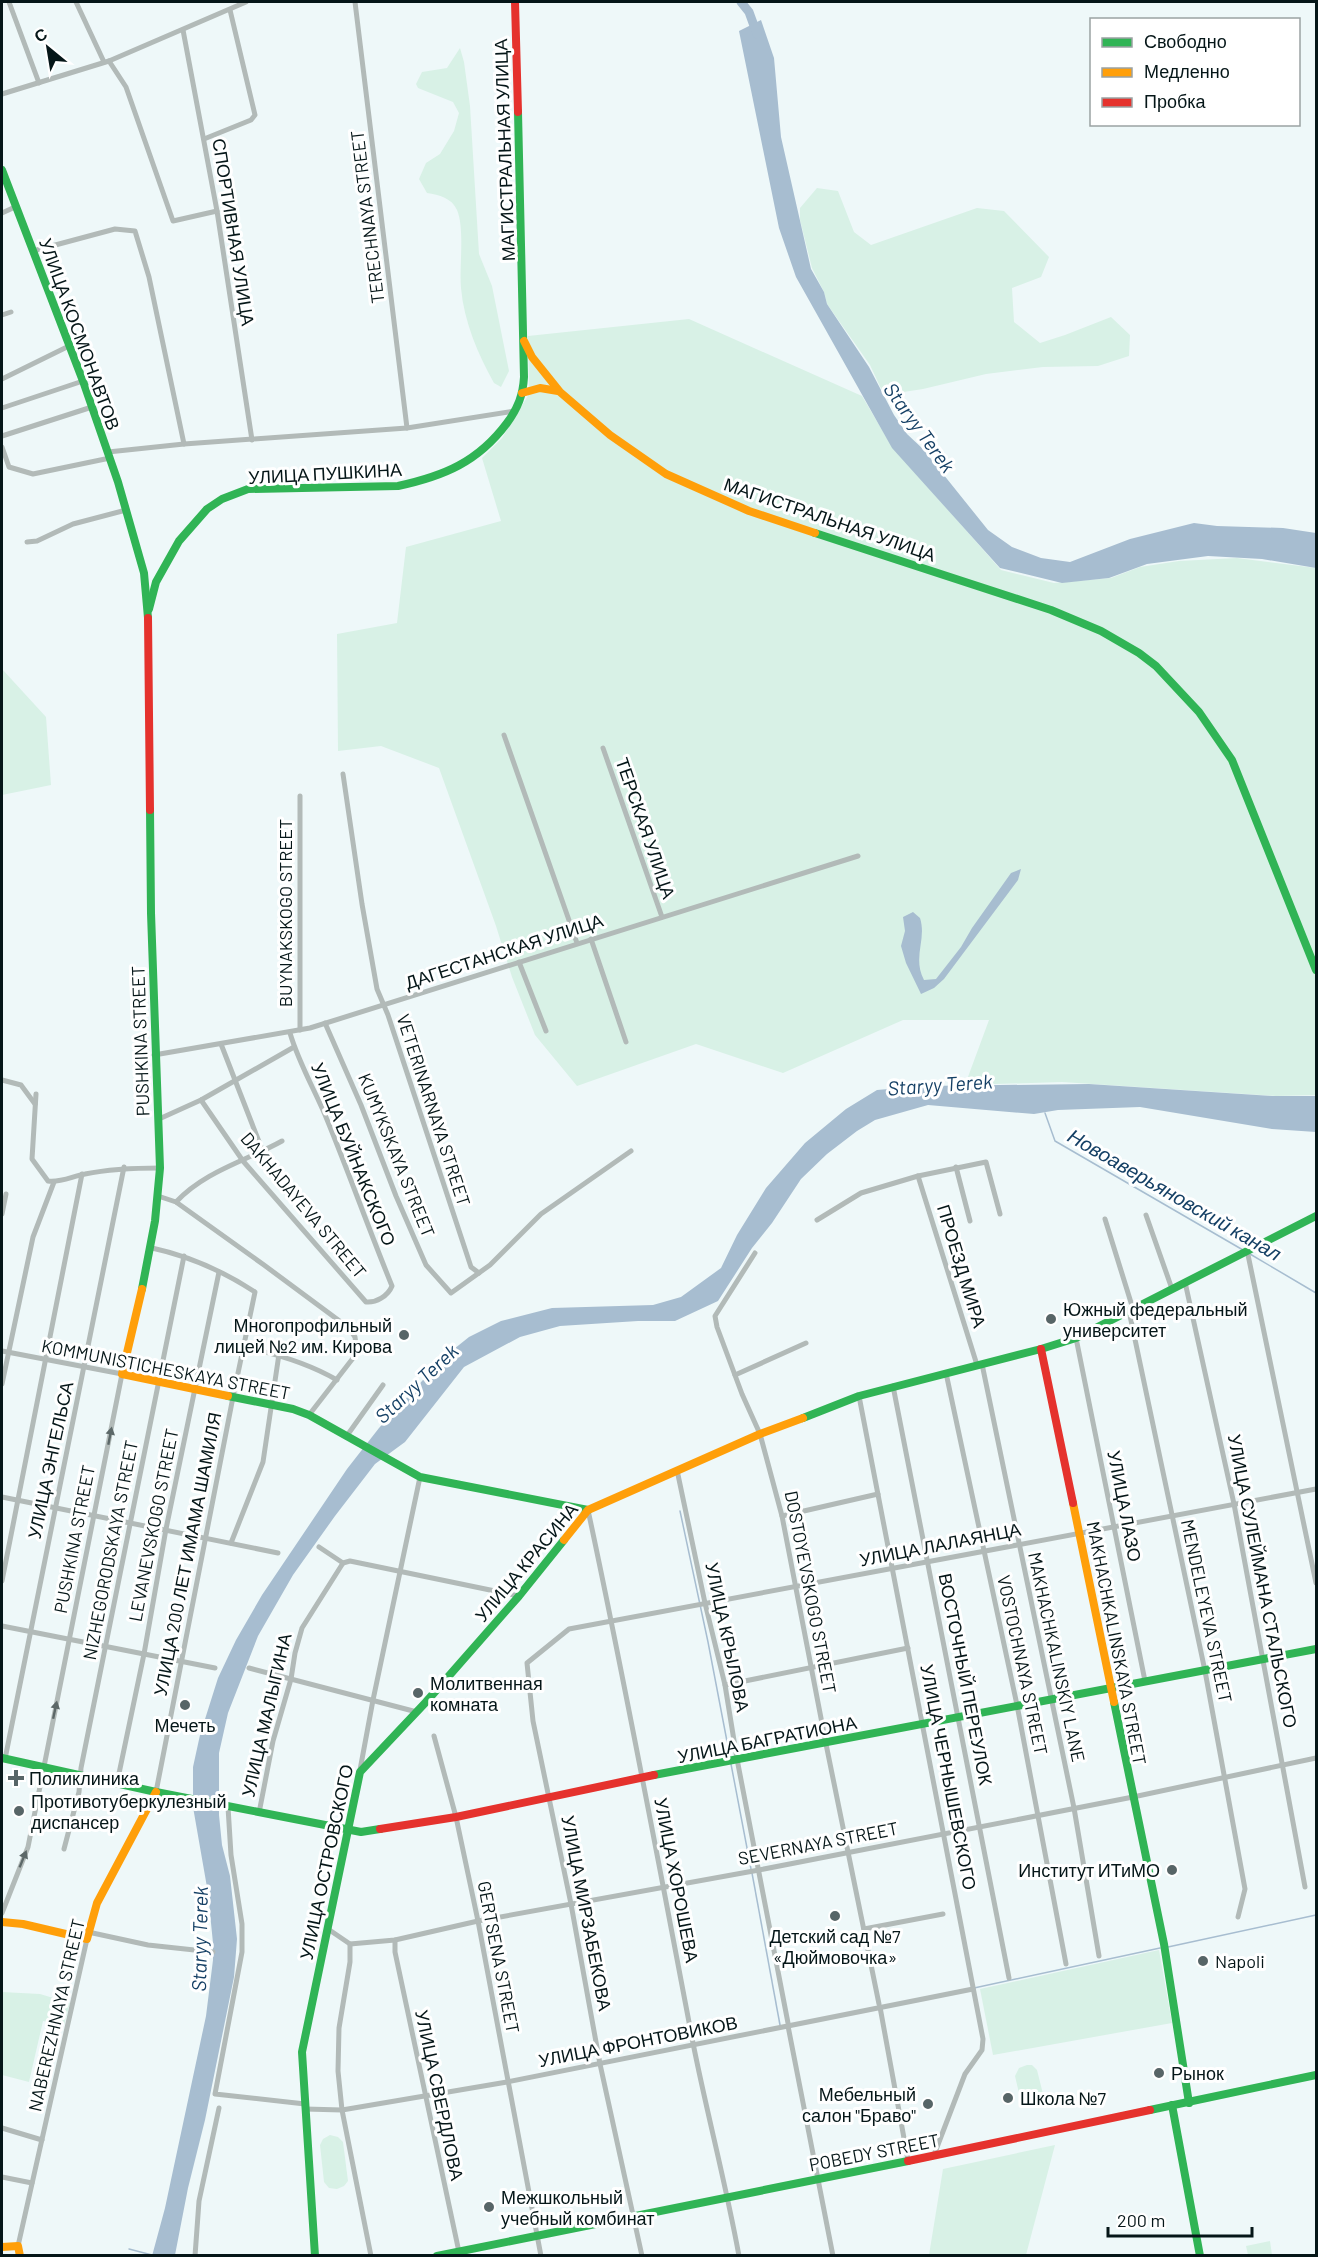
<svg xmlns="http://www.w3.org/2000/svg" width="1318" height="2257" viewBox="0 0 1318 2257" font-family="Barlow,sans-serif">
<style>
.green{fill:#d8f1e6}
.water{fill:#a7bdd0}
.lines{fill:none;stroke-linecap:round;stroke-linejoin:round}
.stream{stroke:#a7bdd0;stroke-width:1.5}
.river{stroke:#a7bdd0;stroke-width:9}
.street{stroke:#b2bab8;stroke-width:5}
.fast{stroke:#30b455;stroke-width:8}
.slow{stroke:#ff9f0a;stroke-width:8}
.jam{stroke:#e5322d;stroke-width:8}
.oneway{fill:#5c6868}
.poi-dot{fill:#576567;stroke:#fff;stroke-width:2}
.labels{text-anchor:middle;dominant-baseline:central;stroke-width:6;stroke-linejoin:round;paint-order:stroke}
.street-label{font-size:18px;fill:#051618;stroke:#fff}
.poi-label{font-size:18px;fill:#051618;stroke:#fff;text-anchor:start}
.water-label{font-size:20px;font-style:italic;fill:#154065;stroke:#fff}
</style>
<rect width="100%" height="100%" fill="#eef8f9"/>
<g class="green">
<path d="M460,48L464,62L470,106L479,254L492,286L509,371L501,387L494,383C478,354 464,322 461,288C459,267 465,229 457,210C452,198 439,195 427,193L419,179L426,163L440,154L454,131L459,113L453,102L418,88L416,84L422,72L447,68Z"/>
<path d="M817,188L838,191L854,232L871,245L977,208L1004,211L1049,257L1041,277L1012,288L1014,322L1040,343L1065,335L1111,317L1130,335L1129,356L1098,366L1043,367L986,374L923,389L884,395L870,365L827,304L824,292L812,268L800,220V208Z"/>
<path d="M689,319L862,396L891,445L1001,570L1054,583L1111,578L1140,567L1179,561L1237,558L1316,568V1095L1276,1096L1062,1082L965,1085L989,1020H903L783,1073L696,1044L577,1086L535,1035L512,977L496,926L439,768L381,746L338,751L337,634L397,623L406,547L501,521L482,458L502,438L529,394L528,336Z"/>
<path d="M2,669L46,717L51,785L2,795Z"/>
<path d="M1159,1950L1172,2023L993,2055L980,1989Z"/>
<path d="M2,1992L40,1994L70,2003L64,2025L43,2021L29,2082L2,2075Z"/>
<path d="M1027,2065H1032L1037,2070L1044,2098L1042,2103L1036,2108L1026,2107L1021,2102L1015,2076L1019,2068Z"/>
<path d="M330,2135L338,2137L343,2142L348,2181L344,2186L337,2189L329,2188L324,2182L320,2145L323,2139Z"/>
<path d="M1055,2145L1026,2255H929L943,2169Z"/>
<path d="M1270,2241L1272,2255H1248L1246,2246Z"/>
</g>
<g class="water">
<path d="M761,20L774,58L781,137L811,269L824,292L827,304L869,367L894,415L907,434L923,449L988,530L1012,547L1041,558L1070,562L1130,539L1194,523L1217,526L1283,528L1316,533V568L1262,559L1208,556L1147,564L1109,578L1062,583L1000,568L892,448L796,277L779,228L739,31Z"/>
<path d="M1021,869L1018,880L944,979L934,988L921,994L906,963L901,946L905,931L903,917L913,912L920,918C927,940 912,957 924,980L936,979L961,947L972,928L1011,873Z"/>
<path d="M1089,1084L1272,1096H1316V1132L1272,1129L1140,1107L1058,1110L1034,1114L928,1105L875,1120L857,1131L827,1154L801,1179L772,1223L752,1248L718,1301L675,1321H638L560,1326L520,1337L464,1367L405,1442L375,1464L335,1516L293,1575L258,1636L228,1713L219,1753V1815L222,1845L230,1876L237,1939L234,1977L205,2120L188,2188L175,2255L152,2256L165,2208L206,2016L213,1960V1943L208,1893L193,1807V1767L200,1735L218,1678L236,1640L262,1595L347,1469L379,1428L444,1357L469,1337L501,1321L552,1308L653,1305L681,1297L721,1268L737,1235L766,1188L805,1143L846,1109L877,1090L924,1086Z"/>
</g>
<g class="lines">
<g class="stream">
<path d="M1045,1113L1055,1141L1243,1250"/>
<path d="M1250,1254L1316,1293"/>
<path d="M680,1511L708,1642L730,1757"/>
<path d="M731,1764L751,1869"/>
<path d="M752,1873L780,2025"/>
<path d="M1168,1947L1316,1915"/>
<path d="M974,1988L1160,1948"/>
<path d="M129,2249L152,2255"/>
</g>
<path class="river" d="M741,2L749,12L757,34"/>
<g class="street">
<path d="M9,2L39,83"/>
<path d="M76,2L104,62"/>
<path d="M355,2L407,428"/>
<path d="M183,30L217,211L252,440"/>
<path d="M109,61L126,87L173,221L217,211"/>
<path d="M2,94L109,61L246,2"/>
<path d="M204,139L251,120L255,115L230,10"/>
<path d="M2,213L15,207"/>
<path d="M33,251L115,229L135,231L149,277L184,444"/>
<path d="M2,315L11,312"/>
<path d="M2,379L69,346"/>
<path d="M2,408L83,381"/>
<path d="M2,436L92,407"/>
<path d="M2,447L9,467L33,474L110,458"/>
<path d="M108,452L184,444L407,428L515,411"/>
<path d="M27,542L37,541L73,524L126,510"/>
<path d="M504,735L577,943"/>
<path d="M603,748L662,917"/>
<path d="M343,774L362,904L377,989L388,1015L471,1267L479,1273"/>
<path d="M300,796V1030"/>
<path d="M591,939L626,1042"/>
<path d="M519,962L546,1031"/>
<path d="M325,1023L361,1105L396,1196L426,1265L451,1293L490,1265L541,1214L631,1151"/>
<path d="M221,1044L263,1152"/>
<path d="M154,1055L310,1028L858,856"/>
<path d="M2,1080L21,1085L35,1104"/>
<path d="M36,1094L32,1159L48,1181C60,1183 73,1176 85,1174C110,1169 134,1168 160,1168"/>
<path d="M201,1100L243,1161L366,1302C376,1303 388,1296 392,1286C370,1232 350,1176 328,1122C316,1092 299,1064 290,1033"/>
<path d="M159,1119L201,1100L294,1047"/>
<path d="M956,1167L970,1221"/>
<path d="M918,1176L977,1365"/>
<path d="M158,1196L176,1202L264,1265L349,1328L355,1337L357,1353L309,1415"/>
<path d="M176,1202C205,1171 246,1161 282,1141"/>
<path d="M2,1214L6,1194"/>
<path d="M1146,1215L1172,1289"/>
<path d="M1105,1219L1133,1309"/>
<path d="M817,1220L861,1193L918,1176L986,1162L1000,1214"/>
<path d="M152,1248C189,1256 223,1271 255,1292L233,1397L156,1792"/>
<path d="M1247,1250L1316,1583"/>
<path d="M755,1253L715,1316L717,1327L742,1394L760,1434L782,1516L826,1744L879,2004"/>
<path d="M1185,1282L1234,1504L1305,1887"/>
<path d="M1129,1311L1205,1671L1245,1889L1238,1917"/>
<path d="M1076,1338L1145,1681"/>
<path d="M244,1347C277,1354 308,1363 337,1380"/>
<path d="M2,1351L122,1374L28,1847L2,1913"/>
<path d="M982,1364L1074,1808L1099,1956"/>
<path d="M946,1373L1017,1705L1066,1964"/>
<path d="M735,1375L806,1343"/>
<path d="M2,1384L33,1237L54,1182"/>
<path d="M893,1386L1009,1978"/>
<path d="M859,1396L983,2039L982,2050L965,2074L934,2155"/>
<path d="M346,1437L383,1385"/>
<path d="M677,1470L705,1603L725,1685L737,1759L788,2023"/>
<path d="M2,1497L278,1553"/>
<path d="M588,1510C626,1687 659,1865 693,2043C707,2114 726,2184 739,2256"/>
<path d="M782,1516L878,1494"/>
<path d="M231,1543L263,1462L279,1354"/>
<path d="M319,1547L343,1563L350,1561L519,1596"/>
<path d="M2,1581L82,1174"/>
<path d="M2,1626L215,1668"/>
<path d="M249,1668L417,1712"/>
<path d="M725,1685L908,1648"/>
<path d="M434,1736L456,1817L478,1921L541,2256"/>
<path d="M5,1759L124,1167"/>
<path d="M360,1770L373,1700L420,1477"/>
<path d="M117,1783L144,1654L166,1529L219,1272"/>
<path d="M228,1807L231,1855L242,1924V1952L215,2094L305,2104"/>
<path d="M259,1813L273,1741L291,1679L295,1653L302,1628L343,1563"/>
<path d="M64,1849L79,1792L81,1768L184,1256"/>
<path d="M328,1929L350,1944L395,1940L478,1921L759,1870L1133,1797L1316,1758"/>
<path d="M864,1929L943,1914"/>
<path d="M88,1932L148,1945L213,1952"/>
<path d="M395,1940V1952L459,2252"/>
<path d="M350,1944V1962L339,2028L338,2071L342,2110L371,2256"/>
<path d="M880,2007L908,2160"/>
<path d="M788,2026L833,2256"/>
<path d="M305,2109L342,2110L507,2082L973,1989"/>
<path d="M2,2128L42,2140"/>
<path d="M2,2177L32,2183"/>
<path d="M18,2246L87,1939"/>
<path d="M195,2256L199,2201L219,2108"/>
<path d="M642,2256L600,2064L571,1904L533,1721L527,1663L569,1629L1316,1489"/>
</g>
<g class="fast">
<path d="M2,170L83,381L118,482L144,573L148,618"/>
<path d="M815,533L1051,610L1101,631L1139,653L1156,666L1199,712L1232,760L1316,970"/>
<path d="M149,609L156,582L179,541L207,509L222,499L248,489L398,486C444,476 478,462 507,423C518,408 523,395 524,377L518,112"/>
<path d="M142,1289L155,1221L160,1168L151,913L150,810"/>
<path d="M228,1396L293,1409L309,1415L420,1477L588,1510"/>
<path d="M803,1418L859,1396L1041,1349L1076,1338L1316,1216"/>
<path d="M1114,1702L1164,1944L1189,2103"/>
<path d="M2,1758L156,1792L361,1832L380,1829"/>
<path d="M654,1775L1316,1649"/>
<path d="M1172,2105L1200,2256"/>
<path d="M1150,2110L1316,2075"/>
<path d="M315,2256L302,2052L360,1772L426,1702L519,1596L564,1540"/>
<path d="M437,2256L908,2161"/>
</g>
<g class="slow">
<path d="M524,341L532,357L560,392L610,435L666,474L749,511L815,533"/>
<path d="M522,393L540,388L558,391"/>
<path d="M142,1289L122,1374L228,1396"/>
<path d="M1073,1503L1114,1702"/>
<path d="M564,1540L588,1510L760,1434L803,1418"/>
<path d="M2,1922L23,1924L87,1939L97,1903L156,1792"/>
<path d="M2,2247L18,2246L20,2256"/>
</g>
<g class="jam">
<path d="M515,2L518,112"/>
<path d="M148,618L150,810"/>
<path d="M1041,1349L1073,1503"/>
<path d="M380,1829L456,1817L654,1775"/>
<path d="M908,2161L1150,2110"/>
</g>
</g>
<defs><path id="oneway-solid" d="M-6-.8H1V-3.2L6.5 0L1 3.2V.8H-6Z" transform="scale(1.5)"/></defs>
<g class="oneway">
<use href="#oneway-solid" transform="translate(110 1436) rotate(-79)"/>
<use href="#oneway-solid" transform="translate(55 1710) rotate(-78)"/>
<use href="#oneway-solid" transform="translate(23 1859) rotate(-68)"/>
</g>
<g class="poi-dot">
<circle cx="1051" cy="1319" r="6"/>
<circle cx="404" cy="1335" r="6"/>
<circle cx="418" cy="1693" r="6"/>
<circle cx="185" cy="1705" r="6"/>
<path d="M13 1769h6v6h6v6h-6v6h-6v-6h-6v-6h6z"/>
<circle cx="19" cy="1811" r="6"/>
<circle cx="1172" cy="1870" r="6"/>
<circle cx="835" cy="1916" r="6"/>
<circle cx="1203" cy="1961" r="6"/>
<circle cx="1159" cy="2073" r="6"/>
<circle cx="1008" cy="2098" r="6"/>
<circle cx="928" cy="2104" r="6"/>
<circle cx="489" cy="2207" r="6"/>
</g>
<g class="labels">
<g class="street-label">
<text transform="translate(504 150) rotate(-92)">МАГИСТРАЛЬНАЯ УЛИЦА</text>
<text transform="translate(367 217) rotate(-97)">TERECHNAYA STREET</text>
<text transform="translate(234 232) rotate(81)">СПОРТИВНАЯ УЛИЦА</text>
<text transform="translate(80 334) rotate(70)">УЛИЦА КОСМОНАВТОВ</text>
<text transform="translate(325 473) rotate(-3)">УЛИЦА ПУШКИНА</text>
<text transform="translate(830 519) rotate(19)">МАГИСТРАЛЬНАЯ УЛИЦА</text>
<text transform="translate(646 828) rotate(71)">ТЕРСКАЯ УЛИЦА</text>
<text transform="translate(285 913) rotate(-90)">BUYNAKSKOGO STREET</text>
<text transform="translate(504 951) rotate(-18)">ДАГЕСТАНСКАЯ УЛИЦА</text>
<text transform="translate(140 1041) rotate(-92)">PUSHKINA STREET</text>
<text transform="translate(434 1110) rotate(72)">VETERINARNAYA STREET</text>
<text transform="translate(354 1154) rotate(68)">УЛИЦА БУЙНАКСКОГО</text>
<text transform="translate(397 1155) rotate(68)">KUMYKSKAYA STREET</text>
<text transform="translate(304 1205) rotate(50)">DAKHADAYEVA STREET</text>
<text transform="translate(962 1266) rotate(73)">ПРОЕЗД МИРА</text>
<text transform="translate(166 1369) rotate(11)">KOMMUNISTICHESKAYA STREET</text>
<text transform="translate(50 1460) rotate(-78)">УЛИЦА ЭНГЕЛЬСА</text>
<text transform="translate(1125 1506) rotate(79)">УЛИЦА ЛАЗО</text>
<text transform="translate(153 1525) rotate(-79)">LEVANEVSKOGO STREET</text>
<text transform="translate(74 1539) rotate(-79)">PUSHKINA STREET</text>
<text transform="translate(940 1544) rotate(-11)">УЛИЦА ЛАЛАЯНЦА</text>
<text transform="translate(110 1550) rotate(-79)">NIZHEGORODSKAYA STREET</text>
<text transform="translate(187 1554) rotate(-79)">УЛИЦА 200 ЛЕТ ИМАМА ШАМИЛЯ</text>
<text transform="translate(526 1562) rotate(-50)">УЛИЦА КРАСИНА</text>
<text transform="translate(1263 1581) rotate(79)">УЛИЦА СУЛЕЙМАНА СТАЛЬСКОГО</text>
<text transform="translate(811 1592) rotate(79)">DOSTOYEVSKOGO STREET</text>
<text transform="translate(1207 1611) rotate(78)">MENDELEYEVA STREET</text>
<text transform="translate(728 1637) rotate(78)">УЛИЦА КРЫЛОВА</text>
<text transform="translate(1117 1643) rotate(79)">MAKHACHKALINSKAYA STREET</text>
<text transform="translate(1057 1657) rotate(78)">MAKHACHKALINSKIY LANE</text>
<text transform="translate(1023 1665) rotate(78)">VOSTOCHNAYA STREET</text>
<text transform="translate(966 1679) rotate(79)">ВОСТОЧНЫЙ ПЕРЕУЛОК</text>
<text transform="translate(266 1715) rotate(-77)">УЛИЦА МАЛЫГИНА</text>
<text transform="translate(767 1739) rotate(-11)">УЛИЦА БАГРАТИОНА</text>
<text transform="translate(949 1777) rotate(79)">УЛИЦА ЧЕРНЫШЕВСКОГО</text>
<text transform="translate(818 1843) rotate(-11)">SEVERNAYA STREET</text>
<text transform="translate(326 1862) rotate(-78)">УЛИЦА ОСТРОВСКОГО</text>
<text transform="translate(677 1880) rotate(79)">УЛИЦА ХОРОШЕВА</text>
<text transform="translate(587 1913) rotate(79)">УЛИЦА МИРЗАБЕКОВА</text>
<text transform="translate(499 1957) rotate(79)">GERTSENA STREET</text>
<text transform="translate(56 2015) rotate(-77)">NABEREZHNAYA STREET</text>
<text transform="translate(638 2041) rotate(-11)">УЛИЦА ФРОНТОВИКОВ</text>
<text transform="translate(440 2095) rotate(78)">УЛИЦА СВЕРДЛОВА</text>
<text transform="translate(874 2152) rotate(-11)">POBEDY STREET</text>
</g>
<g class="poi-label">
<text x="1063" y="1309">Южный федеральный<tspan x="1063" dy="21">университет</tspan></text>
<text x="392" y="1325" text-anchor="end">Многопрофильный<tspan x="392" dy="21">лицей №2 им. Кирова</tspan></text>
<text x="430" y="1683">Молитвенная<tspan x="430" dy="21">комната</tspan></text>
<text x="185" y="1725" text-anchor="middle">Мечеть</text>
<text x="29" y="1778">Поликлиника</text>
<text x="31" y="1801">Противотуберкулезный<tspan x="31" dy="21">диспансер</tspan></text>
<text x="1160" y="1870" text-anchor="end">Институт ИТиМО</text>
<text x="835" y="1936" text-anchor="middle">Детский сад №7<tspan x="835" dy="21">«Дюймовочка»</tspan></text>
<text x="1215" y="1961">Napoli</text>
<text x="1171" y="2073">Рынок</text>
<text x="916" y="2094" text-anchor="end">Мебельный<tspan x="916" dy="21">салон "Браво"</tspan></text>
<text x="1020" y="2098">Школа №7</text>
<text x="501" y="2197">Межшкольный<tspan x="501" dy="21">учебный комбинат</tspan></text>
</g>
<g class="water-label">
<text transform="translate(920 427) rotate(54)">Staryy Terek</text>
<text transform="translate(940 1084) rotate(-4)">Staryy Terek</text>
<text transform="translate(1175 1194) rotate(30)">Новоаверьяновский канал</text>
<text transform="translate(416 1383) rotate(-43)">Staryy Terek</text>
<text transform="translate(199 1939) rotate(-89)">Staryy Terek</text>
</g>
</g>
<rect width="1318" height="2257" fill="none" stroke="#051618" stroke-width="6"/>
<rect x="1090" y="18" width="210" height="108" fill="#ffffff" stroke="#9ba2a3" stroke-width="1.5"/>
<rect x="1102" y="38" width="30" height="9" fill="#30b455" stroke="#9ba2a3" stroke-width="1.5"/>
<text x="1144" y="48" font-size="18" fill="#051618">Свободно</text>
<rect x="1102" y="68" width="30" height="9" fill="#ff9f0a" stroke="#9ba2a3" stroke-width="1.5"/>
<text x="1144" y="78" font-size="18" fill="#051618">Медленно</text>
<rect x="1102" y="98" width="30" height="9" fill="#e5322d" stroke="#9ba2a3" stroke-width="1.5"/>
<text x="1144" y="108" font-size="18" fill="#051618">Пробка</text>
<g transform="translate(48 48) rotate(330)" stroke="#ffffff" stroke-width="4.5" paint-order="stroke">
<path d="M0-4.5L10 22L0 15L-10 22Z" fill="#051618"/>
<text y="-9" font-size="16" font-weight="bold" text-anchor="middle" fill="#051618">С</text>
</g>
<path d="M1108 2227v9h144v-9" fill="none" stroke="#051618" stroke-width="3"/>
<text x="1117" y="2227" font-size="18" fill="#051618" stroke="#ffffff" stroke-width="4.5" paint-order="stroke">200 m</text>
</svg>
